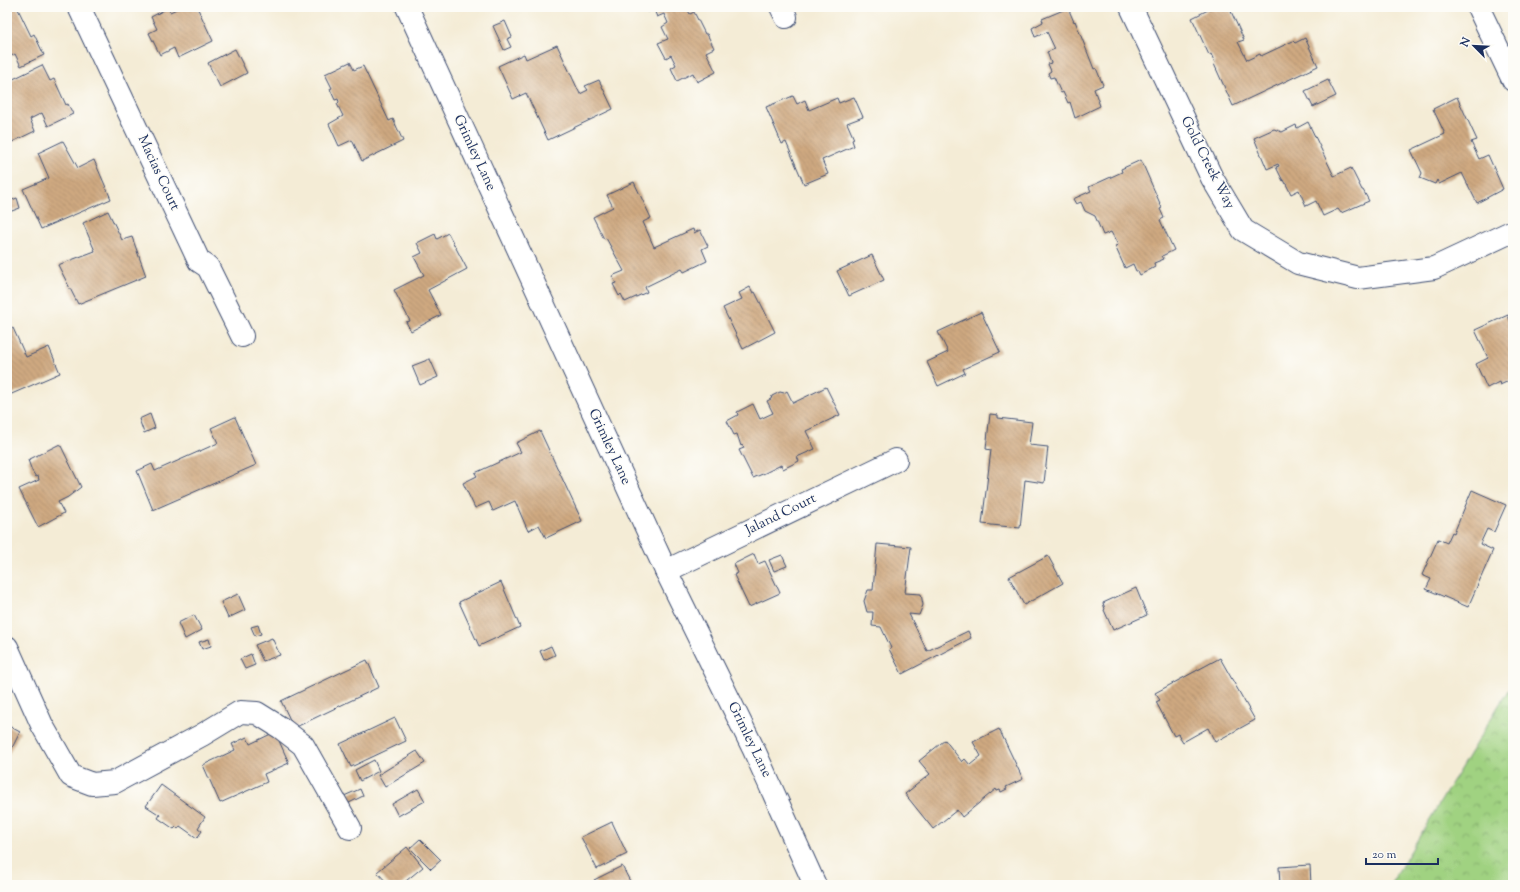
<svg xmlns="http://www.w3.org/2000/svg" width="1520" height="892" viewBox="0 0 1520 892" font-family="'Sorts Mill Goudy',serif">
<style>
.park{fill:url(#park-crowns);stroke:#5e8070}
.building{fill:url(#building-back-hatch)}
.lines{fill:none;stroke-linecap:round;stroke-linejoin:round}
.minor-casing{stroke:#3c4b70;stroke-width:24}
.minor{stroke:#fff;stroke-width:22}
.labels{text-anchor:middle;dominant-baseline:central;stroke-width:3;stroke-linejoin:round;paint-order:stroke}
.street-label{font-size:14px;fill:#1b2f5e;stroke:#fdfcf7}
</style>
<defs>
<pattern id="park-crowns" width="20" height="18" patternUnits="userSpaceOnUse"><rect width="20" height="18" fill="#a0d281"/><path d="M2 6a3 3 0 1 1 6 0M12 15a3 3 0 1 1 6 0" fill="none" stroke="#82ab6d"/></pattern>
<pattern id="building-back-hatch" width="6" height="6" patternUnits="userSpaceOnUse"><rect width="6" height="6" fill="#cfa980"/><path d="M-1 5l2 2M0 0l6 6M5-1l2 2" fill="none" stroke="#a78a6c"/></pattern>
</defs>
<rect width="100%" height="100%" fill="#fdfcf7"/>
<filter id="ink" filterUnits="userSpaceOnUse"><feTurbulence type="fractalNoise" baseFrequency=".025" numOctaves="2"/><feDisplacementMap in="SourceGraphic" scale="8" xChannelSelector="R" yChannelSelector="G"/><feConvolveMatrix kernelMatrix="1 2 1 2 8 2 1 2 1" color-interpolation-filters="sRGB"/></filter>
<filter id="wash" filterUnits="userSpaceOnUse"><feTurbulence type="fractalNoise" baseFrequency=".012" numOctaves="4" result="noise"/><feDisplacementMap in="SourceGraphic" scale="16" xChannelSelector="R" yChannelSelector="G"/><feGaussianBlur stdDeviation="0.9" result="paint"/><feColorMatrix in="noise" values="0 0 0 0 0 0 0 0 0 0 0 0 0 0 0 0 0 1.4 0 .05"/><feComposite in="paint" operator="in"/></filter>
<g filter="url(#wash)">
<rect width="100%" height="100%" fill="#f4ecd6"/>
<path class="park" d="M1513,682V885H1390Z"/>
<g id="blocks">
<g class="building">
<path d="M10,7H17L31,36L34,34L44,55L21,66L15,54L7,58V9Z"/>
<path d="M181,7H197L213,41L178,58L174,48L160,55L149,33L157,29L151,17L168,8L170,12Z"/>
<path d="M645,7H686L690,14L694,12L705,34H707L714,48L706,52L716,72L697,82L693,73L677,81L671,68L676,65L671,55L666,58L658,43L668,39L662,27L668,23L664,14L657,17L654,10L648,12Z"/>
<path d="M1214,7H1229L1244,40L1238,42L1247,60L1260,54L1261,56L1293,41L1295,43L1305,38L1318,66L1233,106L1214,64L1215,63L1211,54L1209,55L1192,18Z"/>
<path d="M1068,8L1074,22L1075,21L1094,69L1096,68L1103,85L1094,89L1100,106L1075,118L1070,102L1068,103L1063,92L1061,93L1054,77L1050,78L1048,73L1051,71L1048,64L1051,63L1047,52L1055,49L1047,32L1035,37L1032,28L1043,22L1042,19Z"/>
<path d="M505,21L512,37L507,39L511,47L504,50L493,26Z"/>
<path d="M557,45L580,94L588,90L585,86L599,80L613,109L548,140L526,93L513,99L498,66L524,54L526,59Z"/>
<path d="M235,49L247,73L220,87L208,63Z"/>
<path d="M350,62L354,70L363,66L389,121L393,119L403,141L362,161L352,140L339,146L329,124L343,116L337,104L339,102L338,99L335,100L330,89L332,88L325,74Z"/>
<path d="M42,65L50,81L54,79L66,105L68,104L73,114L48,126L42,113L30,119L35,131L8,144L7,82Z"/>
<path d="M1328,80L1336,96L1313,107L1305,91Z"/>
<path d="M793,96L797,104L805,100L809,110L837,98L839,103L854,97L863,117L847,123L854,139L852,140L854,146L822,160L828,174L804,184L786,142L782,144L766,107Z"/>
<path d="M1457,97L1477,140L1471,142L1479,159L1488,155L1503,189L1477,203L1462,173L1439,184L1437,180L1435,184L1420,178L1422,173L1411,150L1445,134L1433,109Z"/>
<path d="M1308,122L1334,176L1351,168L1362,190H1363L1369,201L1341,213L1338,209L1323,216L1316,201L1306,206L1299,190L1291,194L1284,180L1283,181L1276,167L1279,166L1278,164L1267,169L1254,138L1274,129L1282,132L1296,125L1297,128Z"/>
<path d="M63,141L78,168L94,160L111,199L41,229L23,189L49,178L38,153Z"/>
<path d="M1141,160L1162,208L1160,209L1164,218L1160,220L1174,250L1162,256L1164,259L1154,263L1155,267L1140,275L1138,271H1136L1133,264L1125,268L1115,246L1118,245L1111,232L1103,235L1095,216L1085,211L1081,202L1076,204L1073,199L1091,191L1089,187L1122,172L1121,169Z"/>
<path d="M634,182L651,218L643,222L654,247L693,229L694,233L700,230L708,246L702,249L707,261L684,272L682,269L645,287L647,292L625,302L621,294L619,296L613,284L616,283L612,276L624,271L606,238L604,239L593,217L613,207L607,195Z"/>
<path d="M17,198L20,208L9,212L7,207V202Z"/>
<path d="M108,211L122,240L132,237L146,276L78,304L58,265L95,251L83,223Z"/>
<path d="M448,233L467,269L428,290L441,315L411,331L406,322L410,321L394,290L424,275L414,257L422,253L417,243L435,234L437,239Z"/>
<path d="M872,255L884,280L849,296L837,271Z"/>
<path d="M750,287L753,293L755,292L775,332L743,349L723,308L742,299L739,293Z"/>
<path d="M981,312L1000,352L963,369L965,373L938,386L927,362L948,352L938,332Z"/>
<path d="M1508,315L1511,323L1513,322V379L1500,385L1499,382L1487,388L1476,364L1488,358L1475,330Z"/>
<path d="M13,328L26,357L49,347L60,373L7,396V331Z"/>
<path d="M430,359L438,377L420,385L412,366Z"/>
<path d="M826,387L840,415L806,431L815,449L797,457L799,461L783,469L781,465L765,473L753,478L739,450L744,448L742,445L741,446L737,434L734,435L727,421L738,415L737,412L753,404L760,419L773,413L767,401L771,399L772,396L780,392L784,393L787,391L793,403Z"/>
<path d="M150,414L155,428L144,433L139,419Z"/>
<path d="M990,414L998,415V418L1032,422L1029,445L1048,447L1044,483L1025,480L1020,528L982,524L991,450L986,449Z"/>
<path d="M235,417L256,465L153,510L137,471L152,464L155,471L218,443L211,428Z"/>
<path d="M540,431L582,521L546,538L539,525L528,531L515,501L493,511L489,502L475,508L463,483L477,476L475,473L521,452L516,443Z"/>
<path d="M60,444L81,487L68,497L58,502L64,513L38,527L19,489L39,480L38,476L36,477L32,471L28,460Z"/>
<path d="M1472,490L1506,505L1494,532L1487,529L1480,544L1493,550L1468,607L1426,589L1431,579L1422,575L1438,539L1447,543L1452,532L1454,533Z"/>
<path d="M877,544L911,547L905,593L921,594L923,605L919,615L909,614L927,651L968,631L971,638L902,674L889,649L891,648L881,627L872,626L873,612H867L864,601L868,590H873Z"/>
<path d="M754,554L758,564L765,561L780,593L749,607L734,575L738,573L734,564Z"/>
<path d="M782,555L787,566L774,571L769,560Z"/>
<path d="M1048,556L1063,583L1024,605L1009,577Z"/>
<path d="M501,582L520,627L479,646L459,602Z"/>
<path d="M1136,588L1147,615L1113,630L1104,610L1105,609L1103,603Z"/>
<path d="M238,594L245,610L228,618L221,602Z"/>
<path d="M194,615L202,630L185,639L178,623Z"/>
<path d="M258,625L261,634L255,636L251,627Z"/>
<path d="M272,638L280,655L263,661L255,645Z"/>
<path d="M209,639L211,646L202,649L199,642Z"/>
<path d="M551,646L555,655L544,660L540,651Z"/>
<path d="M251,654L255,665L245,669L240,659Z"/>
<path d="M1220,658L1255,720L1215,742L1208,728L1183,742L1178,734L1174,736L1156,702L1160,700L1155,693Z"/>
<path d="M367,660L379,687L294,728L281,701Z"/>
<path d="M395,718L406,741L351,767L340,744Z"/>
<path d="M7,725L20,732L7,758Z"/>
<path d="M999,729L1023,779L1006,787L1007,789L1001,792L1000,790L997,791L996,789L962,817L957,810L933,829L905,794L930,774L919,761L945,740L962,762L965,759L970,765L981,756L973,742Z"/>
<path d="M275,732L289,763L264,774L267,782L220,803L203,765L235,750L232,744L247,737L250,744Z"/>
<path d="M417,751L425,763L385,787L378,775Z"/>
<path d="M374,760L379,771L360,781L355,770Z"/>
<path d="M161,785L205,817L198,828L202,831L197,838L180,826L178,829L176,827L174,829L158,818L160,815L146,806Z"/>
<path d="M360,789L363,796L347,804L344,796Z"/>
<path d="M418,789L425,801L398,816L392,804Z"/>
<path d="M612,822L627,854L597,869L581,837Z"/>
<path d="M420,839L441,860L431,869L410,848Z"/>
<path d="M407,847L423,867L401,885H389L377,872Z"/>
<path d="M1310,865L1311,885H1280L1279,867Z"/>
<path d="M622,866L632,885H597L594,880Z"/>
</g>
</g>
</g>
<g filter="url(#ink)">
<use href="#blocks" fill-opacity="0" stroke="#3c4b70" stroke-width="1"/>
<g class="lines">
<defs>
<g id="minor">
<path d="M79,7L199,261L208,267L242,336"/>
<path d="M407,7L666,571L754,750L815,885"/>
<path d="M781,7L786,17"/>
<path d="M1131,7L1212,178L1243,230L1298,263L1358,278L1434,268L1513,231"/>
<path d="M1478,7L1513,80"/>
<path d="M666,571L896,460"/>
<path d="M7,647L42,725L71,776L92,784L115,782L202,735L240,712L257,713L281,728L303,745L350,828"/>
</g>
</defs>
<use href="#minor" class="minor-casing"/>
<use href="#minor" class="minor"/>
</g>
</g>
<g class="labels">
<g class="street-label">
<text transform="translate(474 153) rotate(65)">Grimley Lane</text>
<text transform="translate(1207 163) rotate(63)">Gold Creek Way</text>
<text transform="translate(158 173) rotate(65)">Macias Court</text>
<text transform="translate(609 447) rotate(65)">Grimley Lane</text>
<text transform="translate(781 515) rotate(-26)">Jaland Court</text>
<text transform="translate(749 740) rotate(64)">Grimley Lane</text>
</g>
</g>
<rect width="1520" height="892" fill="none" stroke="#fdfcf7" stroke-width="24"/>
<g transform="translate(1474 46) rotate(294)" stroke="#fdfcf7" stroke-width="3" paint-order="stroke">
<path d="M0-3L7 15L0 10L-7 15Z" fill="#1b2f5e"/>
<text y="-6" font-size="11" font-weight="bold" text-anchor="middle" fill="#1b2f5e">N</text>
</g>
<path d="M1366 858v6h72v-6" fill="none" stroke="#1b2f5e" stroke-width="2"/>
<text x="1372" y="858" font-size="12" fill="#1b2f5e" stroke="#fdfcf7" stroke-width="3" paint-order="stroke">20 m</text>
</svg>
